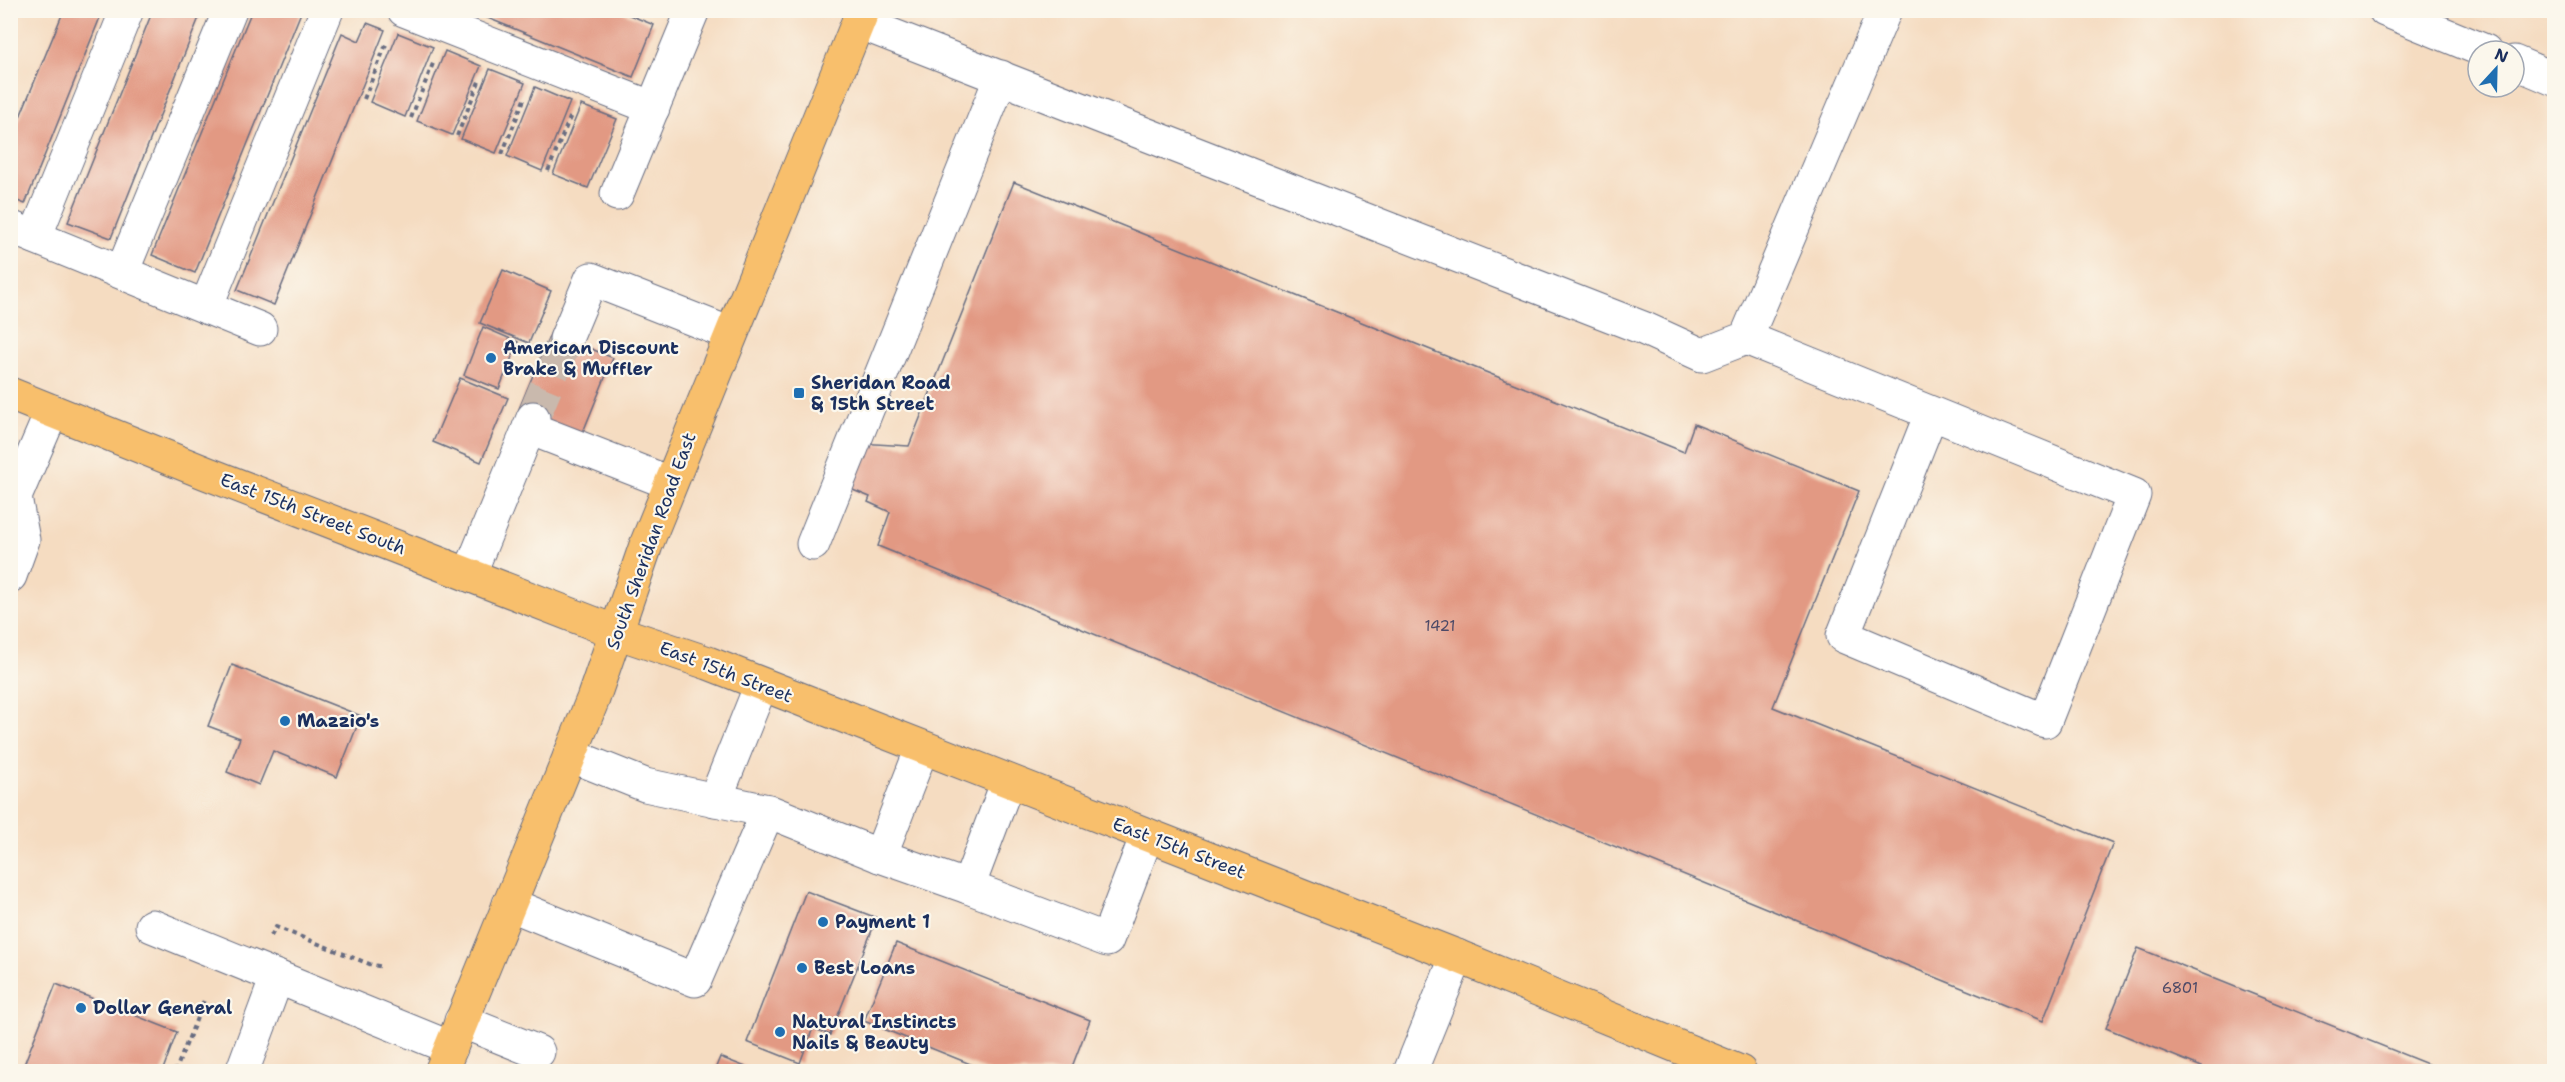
<svg xmlns="http://www.w3.org/2000/svg" width="2565" height="1082" viewBox="0 0 2565 1082" font-family="'Shantell Sans',sans-serif">
<style>
.building{fill:#e29983}
.lines{fill:none;stroke-linecap:round;stroke-linejoin:round}
.minor-tunnel{stroke:#c9b9ad;stroke-width:33;stroke-dasharray:33 16;stroke-linecap:butt}
.minor-casing{stroke:#676c81;stroke-width:35}
.major-casing{stroke:#676c81;stroke-width:35}
.path{stroke:#676c81;stroke-width:4;stroke-dasharray:4.5 4.5;stroke-linecap:butt}
.minor{stroke:#fff;stroke-width:33}
.major{stroke:#f8bf6c;stroke-width:33}
.poi-dot{fill:#1f6fb2;stroke:#fbf7ec;stroke-width:2}
.labels{text-anchor:middle;dominant-baseline:central;stroke-width:4.5;stroke-linejoin:round;paint-order:stroke}
.number-label{font-size:15px;fill:#4d4a67}
.poi-label{font-size:18px;font-weight:bold;fill:#1b2f5e;stroke:#fbf7ec;text-anchor:start}
.street-label{font-size:18px;fill:#1b2f5e;stroke:#fbf7ec}
</style>
<rect width="100%" height="100%" fill="#fbf7ec"/>
<filter id="ink" filterUnits="userSpaceOnUse"><feTurbulence type="fractalNoise" baseFrequency=".0167" numOctaves="2"/><feDisplacementMap in="SourceGraphic" scale="12" xChannelSelector="R" yChannelSelector="G"/><feConvolveMatrix kernelMatrix="1 2 1 2 8 2 1 2 1" color-interpolation-filters="sRGB"/></filter>
<filter id="wash" filterUnits="userSpaceOnUse"><feTurbulence type="fractalNoise" baseFrequency=".008" numOctaves="4" result="noise"/><feDisplacementMap in="SourceGraphic" scale="24" xChannelSelector="R" yChannelSelector="G"/><feGaussianBlur stdDeviation="1.35" result="paint"/><feColorMatrix in="noise" values="0 0 0 0 0 0 0 0 0 0 0 0 0 0 0 0 0 1.4 0 .05"/><feComposite in="paint" operator="in"/></filter>
<g filter="url(#wash)">
<rect width="100%" height="100%" fill="#f5dcc1"/>
<g id="blocks">
<g class="building">
<path d="M64,10H103L25,204L10,198V141Z"/>
<path d="M153,10H202L111,238L68,222Z"/>
<path d="M252,10H302L195,273L152,255Z"/>
<path d="M468,10H617L654,25L633,77Z"/>
<path d="M367,23L385,30L274,305L237,290L342,33L359,41Z"/>
<path d="M398,33L433,47L405,117L370,102Z"/>
<path d="M445,51L481,66L452,135L417,121Z"/>
<path d="M490,69L525,83L496,153L461,139Z"/>
<path d="M535,87L570,102L542,171L507,156Z"/>
<path d="M581,105L617,119L588,188L553,174Z"/>
<path d="M1014,182L1684,452L1694,424L1859,491L1773,707L2113,843L2043,1021L878,546L890,512L868,502L870,497L843,486L859,443L909,446Z"/>
<path d="M503,270L551,291L529,343L480,323Z"/>
<path d="M483,327L518,342L499,389L464,375Z"/>
<path d="M551,332L613,358L581,437L518,411Z"/>
<path d="M460,378L508,398L481,462L433,442Z"/>
<path d="M232,665L361,716L337,777L273,751L259,785L227,772L240,738L208,726Z"/>
<path d="M806,891L877,918L830,1035L813,1028L800,1063L747,1042Z"/>
<path d="M896,943L1090,1020L1070,1072H990L864,1021Z"/>
<path d="M2138,948L2445,1071V1072H2214L2106,1028Z"/>
<path d="M56,984L177,1032L162,1072H21Z"/>
<path d="M720,1057L756,1071V1072H714Z"/>
</g>
</g>
</g>
<g filter="url(#ink)">
<use href="#blocks" fill-opacity="0" stroke="#676c81" stroke-width="1.5"/>
<g class="lines">
<path class="minor-tunnel" d="M533,418L566,339"/>
<defs>
<g id="minor">
<path d="M404,10L653,108"/>
<path d="M2385,10L2485,51"/>
<path d="M858,22L1643,328L1702,355L1746,338L1885,10"/>
<path d="M2514,62L2554,79"/>
<path d="M617,194L693,10"/>
<path d="M10,227L260,329"/>
<path d="M35,237L127,10"/>
<path d="M122,272L230,10"/>
<path d="M206,307L327,10"/>
<path d="M1746,338L2134,495L2045,721L1843,636L1931,414"/>
<path d="M566,339L591,279L731,334"/>
<path d="M529,428L670,483"/>
<path d="M813,544L1001,77"/>
<path d="M469,575L533,418"/>
<path d="M10,576L23,540L15,497L52,411"/>
<path d="M570,755L645,785L768,811L880,856L968,887L1107,940L1147,835"/>
<path d="M715,800L761,685"/>
<path d="M880,856L922,748"/>
<path d="M968,887L1008,781"/>
<path d="M509,904L695,980L768,811"/>
<path d="M152,926L451,1048"/>
<path d="M461,1021L538,1052"/>
<path d="M242,1072L277,977"/>
<path d="M1410,1072L1457,956"/>
</g>
<g id="major">
<path d="M10,394L206,473L616,632L708,663L1457,956L1740,1072"/>
<path d="M441,1072L593,699L646,545L863,10"/>
</g>
</defs>
<use href="#minor" class="minor-casing"/>
<use href="#major" class="major-casing"/>
<g class="path">
<path d="M364,99L387,42"/>
<path d="M411,118L434,61"/>
<path d="M457,136L480,79"/>
<path d="M502,154L525,97"/>
<path d="M548,171L571,115"/>
<path d="M271,936L276,927L372,965L384,967"/>
<path d="M175,1072L205,998"/>
</g>
<use href="#minor" class="minor"/>
<use href="#major" class="major"/>
</g>
</g>
<g class="poi-dot">
<circle cx="491" cy="358" r="6"/>
<rect x="793" y="387" width="12" height="12" rx="3"/>
<circle cx="285" cy="721" r="6"/>
<circle cx="823" cy="922" r="6"/>
<circle cx="802" cy="968" r="6"/>
<circle cx="81" cy="1008" r="6"/>
<circle cx="780" cy="1032" r="6"/>
</g>
<g class="labels">
<g class="number-label">
<text x="1440" y="626">1421</text>
<text x="2180" y="988">6801</text>
</g>
<g class="poi-label">
<text x="503" y="348">American Discount<tspan x="503" dy="21">Brake &amp; Muffler</tspan></text>
<text x="811" y="383">Sheridan Road<tspan x="811" dy="21">&amp; 15th Street</tspan></text>
<text x="297" y="721">Mazzio's</text>
<text x="835" y="922">Payment 1</text>
<text x="814" y="968">Best Loans</text>
<text x="93" y="1008">Dollar General</text>
<text x="792" y="1022">Natural Instincts<tspan x="792" dy="21">Nails &amp; Beauty</tspan></text>
</g>
<g class="street-label">
<text transform="translate(313 514) rotate(21)">East 15th Street South</text>
<text transform="translate(651 541) rotate(-70)">South Sheridan Road East</text>
<text transform="translate(726 672) rotate(21)">East 15th Street</text>
<text transform="translate(1179 848) rotate(21)">East 15th Street</text>
</g>
</g>
<rect width="2565" height="1082" fill="none" stroke="#fbf7ec" stroke-width="36"/>
<g transform="translate(2496 69) rotate(22)"><circle r="28" fill="#fbf7ec" stroke="#a1a7b3" stroke-width="1.5"/>
<path d="M0-4.5L10 22L0 15L-10 22Z" fill="#1f6fb2"/>
<text y="-9" font-size="16" font-weight="bold" text-anchor="middle" fill="#1b2f5e">N</text>
</g>
</svg>
